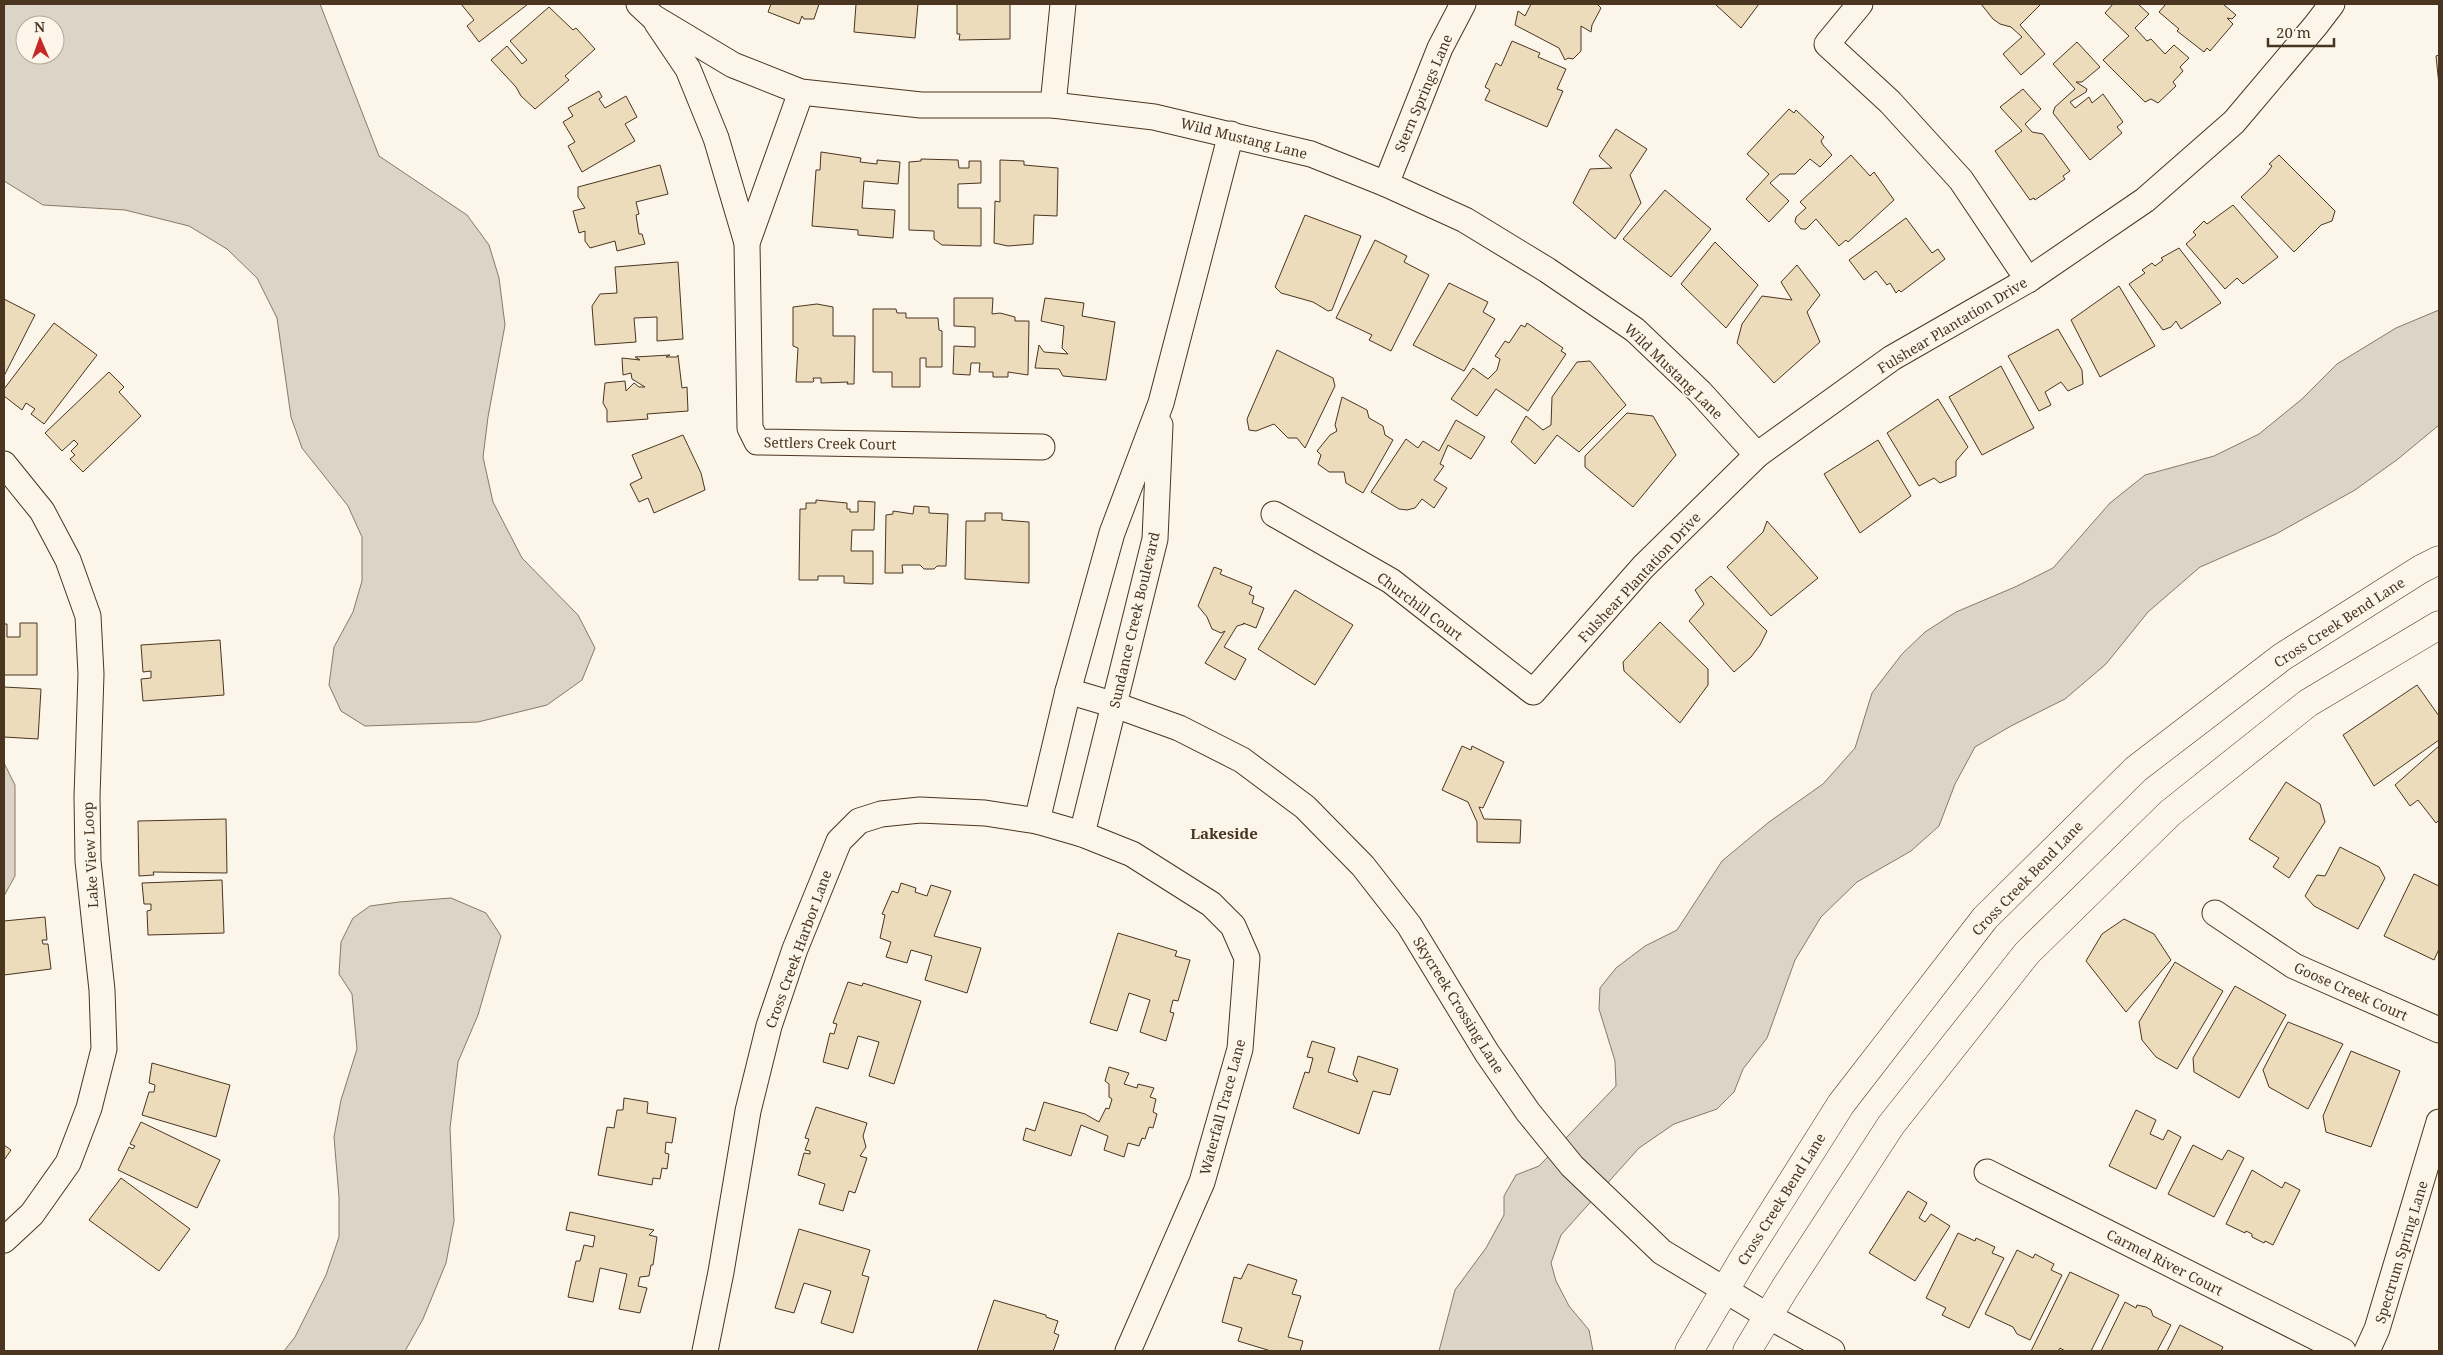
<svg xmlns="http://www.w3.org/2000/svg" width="2443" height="1355" viewBox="0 0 2443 1355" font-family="'Noto Serif',serif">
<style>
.water{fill:#dcd4c6;stroke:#887966;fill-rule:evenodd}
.building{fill:#ecdcbc;stroke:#4a3520}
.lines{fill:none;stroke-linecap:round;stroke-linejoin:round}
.minor-casing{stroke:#4a3520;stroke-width:27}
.major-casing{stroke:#4a3520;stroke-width:29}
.minor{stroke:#fbf6e9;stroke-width:25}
.major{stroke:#fbf6e9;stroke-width:28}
.labels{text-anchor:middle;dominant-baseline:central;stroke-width:4;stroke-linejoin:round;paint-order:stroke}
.street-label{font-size:14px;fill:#4a3520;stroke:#fbf6e9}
.neighbourhood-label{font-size:15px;font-weight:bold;fill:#4a3520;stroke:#fbf6e9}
</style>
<rect width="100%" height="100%" fill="#fbf6e9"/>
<g class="water">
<path d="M4,4H320L379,156L467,215L489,245L499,278L505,325L488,417L483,457L493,502L522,558L578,615L595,648L582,680L547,705L478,722L365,726L341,711L329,685L334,647L353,612L362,581V537L348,506L302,448L291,417L277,318L257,278L227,249L189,226L125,210L43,205L4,181ZM25,25H55V55H25Z"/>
<path d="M2439,310V425L2398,459L2355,490L2276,534L2200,567L2148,612L2106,664L2065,699L2011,726L1975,747L1955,784L1939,826L1911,851L1857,882L1821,917L1795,960L1767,1038L1743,1069L1734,1092L1717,1109L1674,1124L1639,1148L1561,1235L1551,1263L1556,1281L1569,1306L1589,1330L1593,1351H1439L1455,1290L1486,1248L1504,1215V1196L1516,1175L1539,1166L1616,1086L1615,1061L1599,1009L1600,988L1616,968L1645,946L1677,930L1722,861L1769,822L1823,784L1855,748L1872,693L1902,654L1925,632L1956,612L2015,587L2053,568L2110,503L2145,475L2214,456L2259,434L2302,399L2337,364L2396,328Z"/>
<path d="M4,763L15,785V876L4,896Z"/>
<path d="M451,898L486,913L501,936L478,1015L458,1062L450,1128L454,1221L446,1263L423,1319L405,1351H284L295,1337L326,1275L339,1237V1197L334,1137L341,1100L357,1049L352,994L339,974L341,942L353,918L370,906L399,902Z"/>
</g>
<g class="building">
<path d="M461,4H528L479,42L467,26L474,20Z"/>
<path d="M771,4H819L814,19H804L802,16L799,24L768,12Z"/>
<path d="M856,4H918L915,38L854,32Z"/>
<path d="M957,4H1010V39L959,40L960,34H957Z"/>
<path d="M1531,4H1597L1601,8L1592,25L1591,32L1581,26V51L1573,59L1568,58L1565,60L1559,48L1515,25L1518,11L1525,16Z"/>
<path d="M1715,4H1759L1741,28Z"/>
<path d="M1981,4H2041L2020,25L2045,54L2021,75L2003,54L2022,37L2011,27L2000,24L1993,19Z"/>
<path d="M2113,4H2138L2149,14L2135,28L2147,41L2151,39L2165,54L2174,45L2189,58L2180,67L2183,71L2173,82L2176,86L2158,103L2151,99L2145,102L2103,60L2129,36L2105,13Z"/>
<path d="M2166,4H2223L2236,15L2232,19L2227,18L2233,24L2210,51L2207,48L2204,52L2177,31L2179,29L2159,12Z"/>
<path d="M549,7L573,30L576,28L595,49L565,76L569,80L535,109L521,96L516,87L491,60L507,46L522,64L527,60L510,41Z"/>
<path d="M1512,41L1540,53L1538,57L1566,69L1557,89L1563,91L1547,127L1485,100L1490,90L1485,87L1496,63L1501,66Z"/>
<path d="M2077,42L2100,67L2082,82H2076L2087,89L2086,92L2070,102L2075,108L2089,97L2092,103L2103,94L2123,122L2117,127L2122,133L2090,160L2053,113L2055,107L2075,89L2053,64Z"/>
<path d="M2439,55V85L2436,56Z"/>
<path d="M2023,89L2041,109L2025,124L2032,132L2043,134L2070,171L2063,176L2065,179L2035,200L2034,198L2030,200L1995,151L2022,131L2000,107Z"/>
<path d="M599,91L602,97L599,99L605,108L626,96L637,117L625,124L635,141L582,172L568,146L575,142L563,122L573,116L568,108Z"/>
<path d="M1789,109L1794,113L1796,110L1816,129L1824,137L1821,141L1823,145L1832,155L1820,167L1810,159L1795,174H1780L1770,183L1789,201L1769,222L1746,199L1769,174L1747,154Z"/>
<path d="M1616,129L1647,149L1630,175L1641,203L1615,239L1573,203L1590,169L1612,168L1599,156Z"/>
<path d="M821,152L861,158L860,162L877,164V160L900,162L898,184L864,181L862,208L895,210L893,238L858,235V230L812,226L816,170H820Z"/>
<path d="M1851,155L1870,176L1874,172L1894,200L1848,242L1846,240L1839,246L1816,219L1806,229H1801L1795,222L1796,217L1806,208L1800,202Z"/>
<path d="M2279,155L2335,211L2332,221L2321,225L2294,252L2241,197L2266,174L2272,166L2269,164Z"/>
<path d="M921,159L958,160L959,168H969V161H981V183L958,184V208H981V246L942,245L934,239V231L909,230V162L921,161Z"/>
<path d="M1000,160L1024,161V165L1058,168L1057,216L1034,215L1033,244L1008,246L994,243L995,201L1000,202Z"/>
<path d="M660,165L668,194L636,202L639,214L636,215L639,234H642L645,244L617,251L615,241L590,248L585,241V231L579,233L573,211L585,208L578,197V187Z"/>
<path d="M1665,190L1711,229L1671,277L1623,239Z"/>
<path d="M2233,205L2278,257L2243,284L2237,278L2225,289L2186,244L2196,235L2193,232L2204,221L2207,224Z"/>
<path d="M1305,215L1361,236L1332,310L1328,311L1313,302L1281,293L1275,287Z"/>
<path d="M1906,218L1932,253L1938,249L1945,259L1901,292L1899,290L1896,293L1890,283L1887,285L1876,271L1864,280L1849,260Z"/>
<path d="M1375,240L1407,256L1404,262L1429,275L1391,351L1369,340L1372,335L1336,318Z"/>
<path d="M1715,242L1758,285L1726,328L1681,284Z"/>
<path d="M2179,248L2221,303L2181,329L2176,321L2171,327L2163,330L2129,284L2145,273L2142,270L2152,263L2155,266L2163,260L2161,258Z"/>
<path d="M678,262L683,339L657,341V317L634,318L636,342L595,345L592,306L600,294L617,293L615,267Z"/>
<path d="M1797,265L1820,295L1807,312L1820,342L1774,383L1737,343L1742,324L1762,296L1792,300L1781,282Z"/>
<path d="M1449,283L1488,302L1483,312L1495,319L1464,371L1413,345Z"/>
<path d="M2119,286L2155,346L2100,377L2071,320Z"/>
<path d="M954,298H993L992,314L1000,313L1015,317V321H1029L1028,375L1008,372V377H993V372H979L980,363H971L970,375L953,374L954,346L975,347V327L954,326Z"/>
<path d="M1045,298L1084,303L1082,316L1115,322L1106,380L1063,376L1059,369L1035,368L1039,345L1044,352L1068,354L1062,348L1064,326L1041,321Z"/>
<path d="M4,299L35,315L4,376Z"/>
<path d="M817,304L833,307V336H855L854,384H847L848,382L821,383V378H813L814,381L813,382H796L798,348L793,346V307Z"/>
<path d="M873,309H896L897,313H906V318H938L939,330L942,331V367H926V358H920V387H892V372H873Z"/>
<path d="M54,323L97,355L44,424L31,414L35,409L26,403L22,410L4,396V389Z"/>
<path d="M1527,323L1563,348L1561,351L1566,354L1528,411L1496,389L1477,416L1451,399L1473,368L1488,379L1497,370L1500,359L1495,356L1505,341L1509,343L1521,325L1525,327Z"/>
<path d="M2058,329L2082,370L2083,384L2068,391L2061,382L2045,392L2051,405L2039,411L2008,356Z"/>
<path d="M1277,350L1333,378L1335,386L1305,448L1297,438H1288L1274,424L1256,431L1249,430L1247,419Z"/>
<path d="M670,355L666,357H677L678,355L682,388L687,387L688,411L647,414L648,419L607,422V410L603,403L605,383L625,381L626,391L634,383L639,387H645L632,379L631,373L623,375L622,358L640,360L635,357Z"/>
<path d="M1590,361L1626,405L1579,452L1557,435L1535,464L1511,442L1526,416L1543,430L1551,425L1552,397L1577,362Z"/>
<path d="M2001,366L2034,428L1982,455L1949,397Z"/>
<path d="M109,372L124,387L119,392L141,416L83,472L70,459L75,455L71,451L78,444L74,440L62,451L45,433Z"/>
<path d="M1342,397L1367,410L1369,418L1383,426L1385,435L1393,440L1363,493L1346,483L1344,472H1329L1318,464L1321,455L1317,451L1330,435L1337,431L1335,425Z"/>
<path d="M1938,399L1968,447L1956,461V476L1940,483L1934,478L1919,486L1887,433Z"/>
<path d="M1627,413L1653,416L1676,455L1633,507L1585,467V456Z"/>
<path d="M1456,420L1485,437L1471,459L1448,445L1440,464L1444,466L1434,480L1447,488L1434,508L1422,499L1415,508L1407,510L1399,509L1371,492L1406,439L1418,448L1423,441L1439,451Z"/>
<path d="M683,435L701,473L705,490L654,513L648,498L639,502L630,484L642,478L632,455Z"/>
<path d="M1878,440L1911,496L1860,533L1824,474Z"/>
<path d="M816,500L847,503V509H850V512H858V501L875,502L874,530H852L851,551H873V584L844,583V576H818V580H799L800,509H806V503H816Z"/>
<path d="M914,506L929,507V513L948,514L946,566H937L934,569H924L920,565H902L903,573H885L886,515L893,514V511L913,514Z"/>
<path d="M985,513H1002V520L1029,522V583L965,579L966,521H985Z"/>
<path d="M1767,521L1818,578L1771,616L1727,567L1763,532Z"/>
<path d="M1214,567L1222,570L1220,574L1252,587L1249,594L1254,596L1252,603L1264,608L1256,628L1243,623L1244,624L1237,626L1224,647L1246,659L1235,680L1205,663L1225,631L1221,633L1212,629L1207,617L1198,606Z"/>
<path d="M1711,576L1767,631L1760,645L1751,657L1734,672L1689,621L1704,604L1695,590Z"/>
<path d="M1295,590L1353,625L1315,685L1258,649Z"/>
<path d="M1660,622L1708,669V685L1680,723L1624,671L1623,662Z"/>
<path d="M20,623H37V675H4V624H7V637H20Z"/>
<path d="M220,640L224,695L143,701L141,679L151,678V671L143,672L141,645Z"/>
<path d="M2417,685L2439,716V740L2374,786L2343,735Z"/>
<path d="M4,687L41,689L38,739L4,737Z"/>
<path d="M1462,746L1471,750L1472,746L1504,762L1483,808L1479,807L1484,819L1521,820L1520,843L1477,842V822L1468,802L1442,790Z"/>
<path d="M2439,746V820L2436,823L2418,800L2410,806L2395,785Z"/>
<path d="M2286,782L2320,804L2325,822L2289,878L2273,867L2279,858L2249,839Z"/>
<path d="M226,819L227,873L153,872L154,875L139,876L138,821Z"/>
<path d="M2340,847L2379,867L2385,878L2358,929L2314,906L2305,896L2317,875L2325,876Z"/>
<path d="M2414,874L2439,886V949L2434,960L2384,936Z"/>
<path d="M222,880L224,933L148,935L147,911L151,910V904H144L142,883Z"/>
<path d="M901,883L916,888L915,892L927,896L931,885L951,891L934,936L981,948L967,993L925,980L932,956L911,950L907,963L886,957L891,942L880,938L885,915L882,914L892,891L898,893Z"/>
<path d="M45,917L47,940H42L43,944H48L51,969L4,975V921Z"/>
<path d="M2124,919L2154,934L2171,960L2126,1012L2086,961L2102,934Z"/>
<path d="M1118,933L1177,951L1175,956L1190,960L1178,1001L1173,1000L1170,1012L1174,1013L1166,1041L1140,1032L1150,1000L1129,993L1117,1031L1090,1023Z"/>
<path d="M2175,962L2223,991L2177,1069L2156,1057L2142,1040L2139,1022Z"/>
<path d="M848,982L862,986L863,983L921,1001L894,1084L869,1076L879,1042L858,1036L848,1069L823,1062L830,1033L834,1034L837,1024L833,1023Z"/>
<path d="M2235,986L2286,1015L2239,1098L2194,1072L2193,1058Z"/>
<path d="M2288,1022L2343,1044L2308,1109L2269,1087L2263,1070Z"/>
<path d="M1312,1041L1335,1048L1328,1072L1358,1082L1353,1074L1358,1056L1398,1069L1390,1095L1373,1091L1359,1134L1293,1108L1305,1072L1309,1073L1313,1058L1307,1057Z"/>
<path d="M2351,1051L2400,1071L2371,1147L2326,1132L2323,1116Z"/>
<path d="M152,1063L230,1085L216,1137L142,1115L149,1092H154L155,1085L149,1083Z"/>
<path d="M1109,1067L1129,1073L1124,1084L1137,1088L1138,1084L1154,1088L1150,1097L1156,1099L1153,1112L1157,1114L1153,1128L1149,1127L1145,1139L1142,1138L1139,1146L1128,1143L1124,1157L1104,1150L1108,1136L1081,1125L1071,1156L1023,1140L1026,1128L1035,1131L1044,1102L1085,1114L1099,1122L1106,1108L1109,1109L1112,1099L1109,1097V1084L1105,1081Z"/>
<path d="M624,1098L648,1102L647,1113L676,1118L672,1143L666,1142L665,1153L669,1154L667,1169L662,1168L660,1179L653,1178L652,1185L598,1175L607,1127L614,1128L617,1110H623Z"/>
<path d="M816,1107L867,1123L863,1136L866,1147L860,1156L867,1158L855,1193L849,1191L843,1211L819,1204L825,1184L798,1175L804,1153L810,1154V1151L805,1150L809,1139L805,1138Z"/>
<path d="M2136,1110L2156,1120L2150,1134L2163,1140L2168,1130L2181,1137L2156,1189L2109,1166Z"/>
<path d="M141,1122L220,1160L197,1208L118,1170L129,1147L133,1149L135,1146L130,1144Z"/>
<path d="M4,1145L11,1150L4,1160Z"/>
<path d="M2193,1145L2222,1160L2228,1150L2244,1158L2214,1217L2168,1194Z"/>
<path d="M2252,1170L2282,1188L2285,1182L2300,1190L2273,1245L2265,1241L2264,1243L2252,1237V1234L2246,1231L2245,1233L2226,1224Z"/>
<path d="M121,1178L190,1229L159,1271L89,1220Z"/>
<path d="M1908,1191L1927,1203L1919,1218L1925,1222L1931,1214L1950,1226L1915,1281L1869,1253Z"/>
<path d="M570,1212L654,1230L649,1235L657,1237L653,1265H651L649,1276L640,1277L638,1286L647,1288L640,1313L619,1309L627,1274L600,1268L593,1302L568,1297L576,1261H580L584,1245L593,1247L595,1236L566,1230Z"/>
<path d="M799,1229L870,1250L862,1275L869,1277L853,1333L821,1323L831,1291L804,1283L794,1313L775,1308Z"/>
<path d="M1958,1233L1975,1241L1976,1238L1995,1247L1992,1253L2004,1258L1969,1328L1942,1315L1946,1308L1926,1298Z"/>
<path d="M2017,1250L2033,1258L2035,1254L2054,1264L2051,1270L2062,1275L2030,1340L2017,1334L2013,1327L1985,1314Z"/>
<path d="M1248,1264L1297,1280L1292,1294L1301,1296L1288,1337L1303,1341L1300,1351H1271L1238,1341L1242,1328L1222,1322L1234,1277L1241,1279Z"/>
<path d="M2070,1272L2119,1295L2091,1351H2065L2060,1348L2058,1351H2031Z"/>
<path d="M994,1300L1046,1315V1317L1058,1321L1054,1333L1059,1335L1054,1349L1052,1351H977Z"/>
<path d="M2125,1302L2136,1308L2137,1305L2146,1307L2151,1310L2153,1316L2171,1325L2157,1351H2101Z"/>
<path d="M2180,1325L2223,1347L2221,1351H2167Z"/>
</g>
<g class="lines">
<defs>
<g id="minor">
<path d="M639,4L653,17L733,65L801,92L921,105H1053L1154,117L1311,154L1386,184L1465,220L1547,270L1635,330L1700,392L1757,455"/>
<path d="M1860,4L1827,44L1890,102L1961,180L2028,280"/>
<path d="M657,23L688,69L716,138L747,243"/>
<path d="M801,92L747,243L750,428L757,442L1042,447"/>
<path d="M1053,105L1063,4"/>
<path d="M1386,184L1440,48L1463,4"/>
<path d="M4,464L42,511L68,560L88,616L91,674L87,797L88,861L102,990L104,1049L89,1108L68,1163L32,1214L4,1240"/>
<path d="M1274,514L1391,581L1533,692L1643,567L1757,455L1892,358L2028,280L2145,200L2234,122L2316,25L2332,4"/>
<path d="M1068,691L1115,705L1179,728L1242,760L1305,807L1363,866L1409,925L1487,1053L1528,1112L1572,1166L1662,1252L1768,1316L1832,1351"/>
<path d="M1037,821L1068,691L1112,533L1161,403L1231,134"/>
<path d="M1082,834L1155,539L1160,425"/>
<path d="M2215,913L2294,966L2439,1030"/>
<path d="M1987,1172L2343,1351"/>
<path d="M705,1351L721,1272L748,1111L769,1026L795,949L839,841L859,821L881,814L920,810L985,813L1037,821L1082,834L1132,854L1211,904L1233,926L1247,958L1240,1049L1202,1182L1128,1351"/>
<path d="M2367,1351L2377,1329L2439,1122"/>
</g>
<g id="major">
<path d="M1689,1351L1742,1261L1841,1104L1985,918L2136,769L2282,657L2421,569L2439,560"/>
<path d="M1747,1351L1785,1288L1891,1125L2027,953L2170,813L2308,703L2439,625"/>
</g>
</defs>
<use href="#minor" class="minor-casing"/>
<use href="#major" class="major-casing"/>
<use href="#minor" class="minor"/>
<use href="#major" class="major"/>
</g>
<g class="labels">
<g class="street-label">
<text transform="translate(1423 93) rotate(-67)">Stern Springs Lane</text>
<text transform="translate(1244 138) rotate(14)">Wild Mustang Lane</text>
<text transform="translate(1952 325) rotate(-31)">Fulshear Plantation Drive</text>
<text transform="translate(1674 371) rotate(44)">Wild Mustang Lane</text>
<text transform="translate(830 443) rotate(1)">Settlers Creek Court</text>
<text transform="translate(1639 577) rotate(-47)">Fulshear Plantation Drive</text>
<text transform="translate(1420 606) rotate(37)">Churchill Court</text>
<text transform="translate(1134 620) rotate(-77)">Sundance Creek Boulevard</text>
<text transform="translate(2339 622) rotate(-33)">Cross Creek Bend Lane</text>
<text transform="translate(90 855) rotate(-93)">Lake View Loop</text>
<text transform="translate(2027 878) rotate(-46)">Cross Creek Bend Lane</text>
<text transform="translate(798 949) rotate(-70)">Cross Creek Harbor Lane</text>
<text transform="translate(2351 991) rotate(24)">Goose Creek Court</text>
<text transform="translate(1459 1005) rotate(58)">Skycreek Crossing Lane</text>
<text transform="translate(1222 1107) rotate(-75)">Waterfall Trace Lane</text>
<text transform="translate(1781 1199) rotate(-58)">Cross Creek Bend Lane</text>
<text transform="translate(2401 1252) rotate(-73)">Spectrum Spring Lane</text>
<text transform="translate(2165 1262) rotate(27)">Carmel River Court</text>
</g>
<g class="neighbourhood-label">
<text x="1224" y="833">Lakeside</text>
</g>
</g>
<rect width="2443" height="1355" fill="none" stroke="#4a3520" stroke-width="10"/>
<g transform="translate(40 40) rotate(358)"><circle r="24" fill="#fbf6e9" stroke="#b4a999"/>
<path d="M0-4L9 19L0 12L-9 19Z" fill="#c62828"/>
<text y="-8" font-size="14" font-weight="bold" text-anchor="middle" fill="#4a3520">N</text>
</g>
<path d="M2268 38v8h66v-8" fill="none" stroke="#4a3520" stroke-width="2.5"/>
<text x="2276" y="38" font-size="15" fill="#4a3520" stroke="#fbf6e9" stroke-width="4" paint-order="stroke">20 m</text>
</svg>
